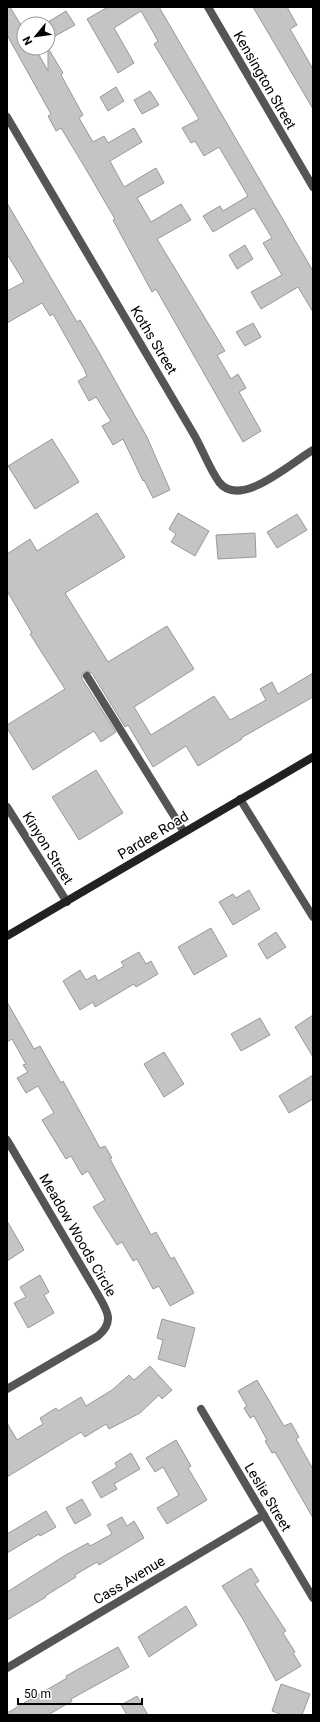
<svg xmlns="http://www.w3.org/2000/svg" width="320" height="1722" viewBox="0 0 320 1722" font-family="Roboto,sans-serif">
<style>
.building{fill:#c4c4c4;stroke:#999}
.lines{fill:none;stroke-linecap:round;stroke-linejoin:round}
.lane{stroke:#555;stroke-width:8}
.street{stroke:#555;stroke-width:8}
.secondary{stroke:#222;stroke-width:8}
.labels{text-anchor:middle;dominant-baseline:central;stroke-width:3.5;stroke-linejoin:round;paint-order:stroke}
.street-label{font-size:14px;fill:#000;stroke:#fff}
</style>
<rect width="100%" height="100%" fill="#fff"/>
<g class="building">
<path d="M7,7H10L24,30V48H35L48,71V48L63,73L61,75L83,115L79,118L93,142L104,136L108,143L134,128L142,142L110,161L124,187L156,168L164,183L137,198L151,222L181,204L191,220L157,239L225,351L217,355L231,379L238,374L246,388L239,392L261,431L243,442L156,289L152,292L113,220L115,219L84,166L61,128L56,131L48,116L51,114L7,35Z"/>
<path d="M108,7H159L313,271V312L298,287L261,309L251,292L282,275L263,243L272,238L254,208L213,232L203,216L220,206L223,211L248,196L219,147L204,156L195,141L191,143L182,128L199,119L154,44L158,41L141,11L114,28L134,63L118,73L87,19Z"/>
<path d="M253,7H287L297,25L290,29L313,69V109Z"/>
<path d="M66,11L75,25L48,40V22Z"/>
<path d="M116,87L124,101L108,111L100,97Z"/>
<path d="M150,91L159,105L142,114L134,100Z"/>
<path d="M7,203L77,322L80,320L96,347L147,437L170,490L153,498L144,480L143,481L123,439L113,445L102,426L111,421L96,397L89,401L78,381L87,376L84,369L53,314L50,316L42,303L7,323V291L24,282L7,254Z"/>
<path d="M245,245L253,259L237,269L229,255Z"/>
<path d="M253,323L261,337L245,346L236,332Z"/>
<path d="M52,439L79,482L35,509L8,466Z"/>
<path d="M97,513L125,557L65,593L108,662L167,626L194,669L134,707L151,735L214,696L230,720L266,700L260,689L272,682L278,694L313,673V697L241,738L242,739L198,766L186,746L153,767L128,725L125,727L92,673L86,671L82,674V679L116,732L101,742L94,731L33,770L7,728V725L65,689L30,634L32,633L7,591V554L30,539L37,551Z"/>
<path d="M178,513L209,531L195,556L171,542L176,534L169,529Z"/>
<path d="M297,514L307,530L277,548L267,532Z"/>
<path d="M255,533L256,557L218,559L216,535Z"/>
<path d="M96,770L123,813L79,840L52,797Z"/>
<path d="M249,890L260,909L233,925L219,902L233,894L236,898Z"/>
<path d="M211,928L227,956L194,975L178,947Z"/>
<path d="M276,932L286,947L267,959L258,944Z"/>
<path d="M139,952L146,964L151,961L158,974L136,987L134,984L95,1007L93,1002L80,1010L63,981L80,970L86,980L95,975L98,981L124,966L121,962Z"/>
<path d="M7,1002L34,1049L40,1046L61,1083L63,1081L100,1148L105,1146L112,1158L110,1159L151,1235L156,1232L171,1259L174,1257L194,1293L170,1306L159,1286L153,1289L137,1259L133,1261L122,1242L117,1245L93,1207L105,1200L88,1171L82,1175L71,1156L66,1159L42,1120L54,1113L38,1086L26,1093L17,1078L28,1072L23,1065L26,1064L12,1039L7,1042Z"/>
<path d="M313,1015V1057L295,1027Z"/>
<path d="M260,1018L270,1035L241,1051L231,1034Z"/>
<path d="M164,1052L184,1084L164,1097L144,1064Z"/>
<path d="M313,1075V1099L289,1113L279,1096Z"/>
<path d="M7,1221L24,1250L7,1261Z"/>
<path d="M40,1275L49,1292L44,1295L54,1313L28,1328L14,1303L26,1297L20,1287Z"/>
<path d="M162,1319L195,1328L185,1367L158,1359L163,1340L157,1338Z"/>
<path d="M150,1366L172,1390L162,1399L159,1395L140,1413L109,1429L106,1424L85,1437L81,1432L7,1477V1423L17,1440L43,1424L40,1418L56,1408L58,1411L81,1397L86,1406L112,1390L129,1375L134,1380Z"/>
<path d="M257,1380L284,1426L291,1423L299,1437L296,1439L313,1469V1518L275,1452L272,1453L265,1441L267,1440L254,1416L250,1418L244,1408L247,1406L238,1391Z"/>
<path d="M176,1440L191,1466L188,1468L207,1500L167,1524L157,1508L179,1495L163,1467L155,1472L146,1458Z"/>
<path d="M131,1453L140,1469L114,1484L117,1489L101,1498L92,1482L117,1467L115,1463Z"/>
<path d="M82,1499L91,1515L75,1524L66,1508Z"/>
<path d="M46,1511L56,1527L40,1536L39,1534L7,1553V1534Z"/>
<path d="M122,1517L127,1526L134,1521L144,1538L99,1565L97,1562L75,1575L76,1577L45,1596L46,1597L7,1620V1592L64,1556L88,1543L90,1546L112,1534L107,1525Z"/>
<path d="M251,1568L259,1581L255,1584L286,1631L283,1633L295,1652L293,1653L301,1666L276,1681L244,1621L222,1586Z"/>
<path d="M186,1606L197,1625L149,1657L138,1637Z"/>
<path d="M118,1647L129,1667L71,1699L72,1701L48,1715H7V1713L67,1678L66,1676Z"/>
<path d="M281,1684L310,1694L302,1715H283L272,1711Z"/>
<path d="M137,1696L148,1715H127L121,1705Z"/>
</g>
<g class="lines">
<path class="lane" d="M87,676L184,832"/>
<g class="street">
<path d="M208,7L313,187"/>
<path d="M7,117L193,433C202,448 209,468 219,482C240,510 292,462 313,450"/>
<path d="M240,799L313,917"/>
<path d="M7,807L67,902"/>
<path d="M7,1140L97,1293C106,1309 116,1321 98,1336L7,1389"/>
<path d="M201,1409L313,1598"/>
<path d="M7,1668L264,1515"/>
</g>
<path class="secondary" d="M7,936L313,757"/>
</g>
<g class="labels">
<g class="street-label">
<text transform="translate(265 80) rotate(60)">Kensington Street</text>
<text transform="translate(154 340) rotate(59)">Koths Street</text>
<text transform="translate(153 835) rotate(-31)">Pardee Road</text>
<text transform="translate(48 848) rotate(58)">Kinyon Street</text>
<text transform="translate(78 1235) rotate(60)">Meadow Woods Circle</text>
<text transform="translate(268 1497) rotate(59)">Leslie Street</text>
<text transform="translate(129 1580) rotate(-31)">Cass Avenue</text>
</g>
</g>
<rect width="320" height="1722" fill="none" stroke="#000000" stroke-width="16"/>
<g transform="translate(36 36) rotate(241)"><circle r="19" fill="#ffffff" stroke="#999999"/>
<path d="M0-3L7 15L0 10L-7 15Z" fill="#000000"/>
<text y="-6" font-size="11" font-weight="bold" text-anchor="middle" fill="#000000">N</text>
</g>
<path d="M18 1698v6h124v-6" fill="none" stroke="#000000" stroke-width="2"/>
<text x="24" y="1698" font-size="12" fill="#000000" stroke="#ffffff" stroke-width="3" paint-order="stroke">50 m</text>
</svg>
